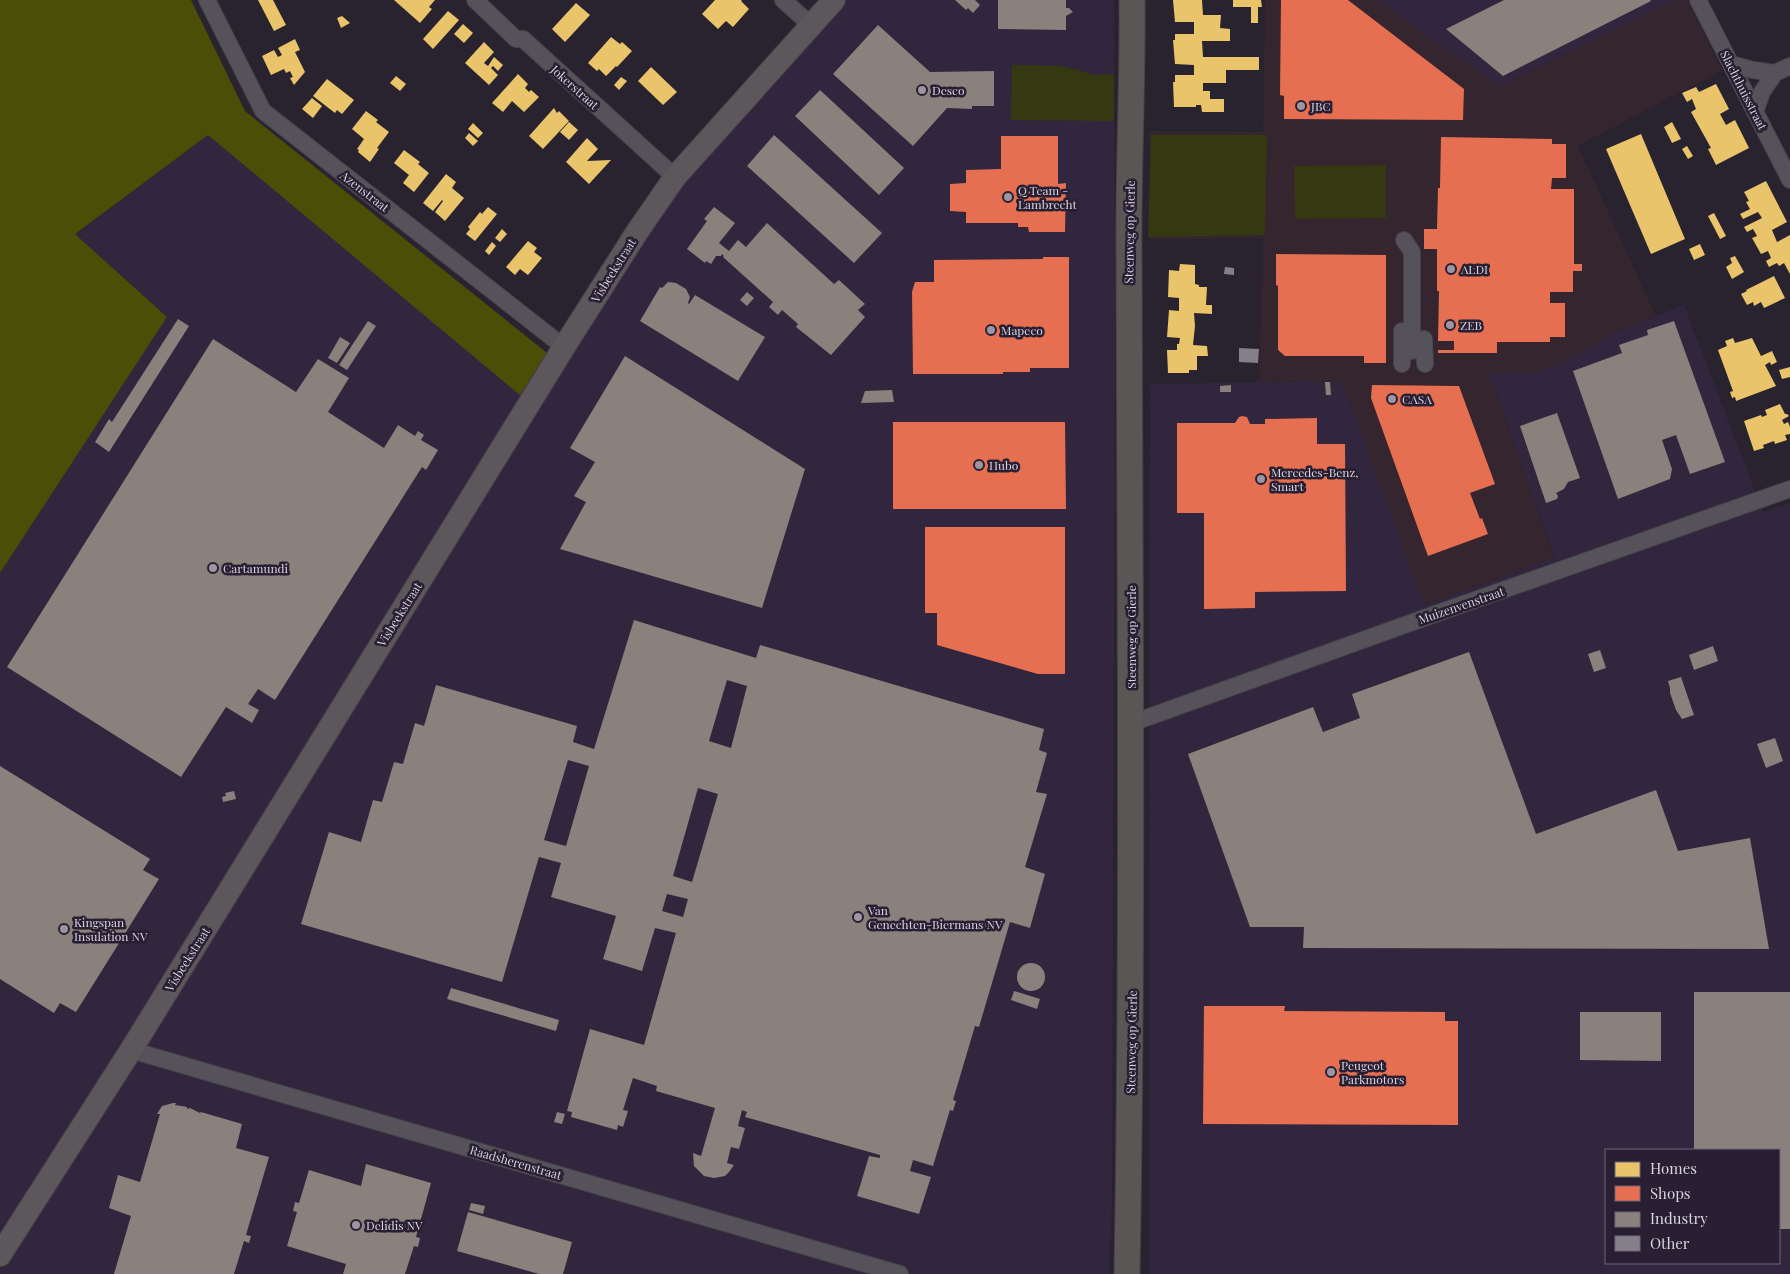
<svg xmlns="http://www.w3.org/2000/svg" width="1790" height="1274" viewBox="0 0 1790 1274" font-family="'Playfair Display',serif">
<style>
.commercial{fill:#34252f}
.built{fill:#31263d;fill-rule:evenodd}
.green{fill:#353911}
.forest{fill:#4b4e07}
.homes{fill:#e9c46a}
.shops{fill:#e76f51}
.industry{fill:#8a817c;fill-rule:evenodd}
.building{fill:#847f89}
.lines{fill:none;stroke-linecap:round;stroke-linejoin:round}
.street-casing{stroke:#45414a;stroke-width:18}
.secondary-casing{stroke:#45414a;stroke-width:24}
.primary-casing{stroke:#45414a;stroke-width:27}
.street{stroke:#55525a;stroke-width:16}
.secondary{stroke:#5b575a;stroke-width:22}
.primary{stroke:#5b5656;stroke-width:25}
.poi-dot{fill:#9b96a2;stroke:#281f32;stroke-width:2}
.labels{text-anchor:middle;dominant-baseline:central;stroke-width:5;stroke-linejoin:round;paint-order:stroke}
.street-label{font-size:12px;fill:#d9d4e1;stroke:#281f32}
.poi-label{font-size:12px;fill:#d9d4e1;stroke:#281f32;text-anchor:start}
</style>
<rect width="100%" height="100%" fill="#28232e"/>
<path class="commercial" d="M1265,0H1377L1499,86L1676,0H1687L1722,70L1578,146L1656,316L1618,331L1562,363L1538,372L1489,373L1555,559L1423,605L1342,381L1259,382L1263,238L1150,240V131L1263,132Z"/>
<g class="built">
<path d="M846,0H1114L1115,383L1112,1204L1109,1274H0V573L167,317L75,234L208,135L537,408L680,184Z"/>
<path d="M1377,0H1676L1499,86Z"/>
<path d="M1684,305L1763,512L1790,503V1274H1149L1150,384L1342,381L1424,605L1555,558L1489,373L1538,372L1562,363L1618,331ZM1606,1150H1779V1263H1606Z"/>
</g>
<g class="green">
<path d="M1012,65L1061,66L1095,75L1114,74V121L1011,120Z"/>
<path d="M1151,135H1267L1265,235L1148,237Z"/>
<path d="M1386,165V218L1295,219L1294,166Z"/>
</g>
<path class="forest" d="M0,0H191L245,111L547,353L520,395L208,135L75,234L167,317L0,573Z"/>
<g class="homes">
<path d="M258,0H273L286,25L274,31Z"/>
<path d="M394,0H435L429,7L432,9L420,23Z"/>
<path d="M715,0H742L741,1L749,9L733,27L726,21L718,29L702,14Z"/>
<path d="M1173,0H1202L1203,15H1221L1220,28L1230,29V41H1202L1203,57H1259V70H1226V83H1203V91H1210V99H1224V112H1202L1201,105H1196V107H1174L1173,82H1175V75H1194V65L1175,64L1173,40H1175V34H1194V22H1175Z"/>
<path d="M1233,0H1261L1262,7H1258V23H1251V7H1233Z"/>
<path d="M576,3L590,15L565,42L552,29Z"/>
<path d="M448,11L459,20L433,49L423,39Z"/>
<path d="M342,16L350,23L341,28L337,18Z"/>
<path d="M463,24L473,33L464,43L454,34Z"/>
<path d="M611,37L620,44L622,42L632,51L617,67L616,66L606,76L599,69L597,71L588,63Z"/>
<path d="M295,39L300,50L295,52L305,72L294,85L290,78L293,77L290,71L286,73L284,69L271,75L262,56L274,50L278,57L282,55L278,48Z"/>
<path d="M484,42L494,52L484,63L488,66L494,57L503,65L498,71L493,66L491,68L498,75L489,85L465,63Z"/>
<path d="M651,67L677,92L663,105L638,81Z"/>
<path d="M518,74L528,84L525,88L529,92L531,90L539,97L524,112L512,101L503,112L492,103Z"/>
<path d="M396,76L406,84L400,91L390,83Z"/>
<path d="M621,77L627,81L619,90L614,85Z"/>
<path d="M327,79L354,100L342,114L337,110L335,113L313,96Z"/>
<path d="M1716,84L1729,109L1720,114L1726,125L1735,120L1749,148L1716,165L1708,149L1711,148L1691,112L1696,109L1692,99L1687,102L1682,93L1696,87L1699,92Z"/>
<path d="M312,98L322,106L313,118L302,109Z"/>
<path d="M554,108L557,113L559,111L569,121L543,149L529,136Z"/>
<path d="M366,111L378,120L376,122L389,132L377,148L379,149L370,162L358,152L359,150L357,149L364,139L352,129Z"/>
<path d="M569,122L578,130L569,140L560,132Z"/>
<path d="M1672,122L1681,139L1672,143L1664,127Z"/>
<path d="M473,123L483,133L478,138L468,129Z"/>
<path d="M469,133L478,141L473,146L465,138Z"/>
<path d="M1641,134L1685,239L1651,254L1606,149Z"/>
<path d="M587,138L598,149L587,161L611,160L589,184L566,162Z"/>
<path d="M1687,146L1693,156L1688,159L1682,149Z"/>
<path d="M404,150L420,162L418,164L429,173L414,192L403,183L409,175L394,163Z"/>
<path d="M446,174L456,182L452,188L464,198L445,221L435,212L443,201L442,200L433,211L423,203Z"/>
<path d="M1766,181L1787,222L1772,230L1777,242L1790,235V274L1784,263L1779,266L1777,263L1769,267L1766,261L1771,258L1768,251L1761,254L1752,238L1757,236L1753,229L1747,232L1744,227L1762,218L1758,212L1743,219L1740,214L1750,209L1746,202L1749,201L1744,192Z"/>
<path d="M488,207L497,214L475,241L466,234L470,229L468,227L480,212L482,214Z"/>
<path d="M1714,213L1726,236L1720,239L1708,216Z"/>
<path d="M502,229L507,234L500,242L495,238Z"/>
<path d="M528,241L537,248L534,252L542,258L528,275L520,269L515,275L506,267Z"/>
<path d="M492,242L496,246L489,255L485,251Z"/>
<path d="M1700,244L1705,255L1694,260L1689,249Z"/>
<path d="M1735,256L1744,272L1732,279L1726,267L1732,263L1730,258Z"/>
<path d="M1180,264L1195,265V284L1199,285V287H1207L1206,305H1212V314L1194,313L1195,326L1193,345L1207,346L1208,356H1197V370H1189V373H1168L1167,350H1177V344H1179L1180,338L1167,337L1169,310L1179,311V298L1168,297L1169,270L1179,271Z"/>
<path d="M1774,276L1785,298L1764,308L1761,302L1754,306L1753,302L1747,305L1741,294L1747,291L1746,290Z"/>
<path d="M1733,338L1735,343L1752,338L1761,356L1772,351L1777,362L1771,365L1770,362L1765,365L1776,386L1736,401L1735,397L1732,398L1730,392L1733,391L1718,350L1727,346L1725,341Z"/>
<path d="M1790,367V377L1782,379L1779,370Z"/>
<path d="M1780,404L1785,414H1787L1789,416L1782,420L1784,424L1788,422L1790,427V434L1785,435L1787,440L1775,444L1774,441L1763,445L1764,448L1754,451L1744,421L1761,415L1762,417L1767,415L1765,410Z"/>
</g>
<g class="shops">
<path d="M1281,0H1348L1464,89L1463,120L1284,119V96L1280,95Z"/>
<path d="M1001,136H1058V184L1066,183L1065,232H1029L1028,227H1018V223H966V212L950,211V184L966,183V170L1001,169Z"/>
<path d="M1441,137L1552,139V144H1566V178H1552L1551,189H1574V264H1582V271H1573V292H1550V303H1565V337H1550V342H1497V353H1438V350H1454V341H1438L1439,291H1437V249H1424V229H1437L1438,188H1440Z"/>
<path d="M1276,254L1386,255V363H1364V356H1285L1278,350V286L1276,285Z"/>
<path d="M1043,257H1069V368H1030V372H1003V374H913L912,292L915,282H934V260L1043,259Z"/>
<path d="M1372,385L1459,386L1495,484L1470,493L1480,519L1482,518L1488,534L1428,556L1371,398Z"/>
<path d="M1242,416L1247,417L1250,424H1265V419L1317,418V444H1345L1346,591L1255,592V608L1204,609V513H1177V423H1235L1239,417Z"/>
<path d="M893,422H1065L1066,509H893Z"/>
<path d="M925,527H1065V674H1038L937,645V613H925Z"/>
<path d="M1204,1006H1285L1284,1011L1445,1012V1021H1458V1125L1203,1124Z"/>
</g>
<g class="industry">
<path d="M955,0H975L980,5L973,13L968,8L966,10Z"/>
<path d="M998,0H1066V8H1069L1073,12L1066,16V30L998,29Z"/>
<path d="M1504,0H1650L1651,1L1503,76L1446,29Z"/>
<path d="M878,25L930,72L994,71V106H972V109L947,108L913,146L833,74Z"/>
<path d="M820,90L904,168L879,195L795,116Z"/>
<path d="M774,135L882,233L854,263L747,166Z"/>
<path d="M714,207L735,223L719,243L729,251L738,240L746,247L767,223L834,284L839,280L865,304L858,310L865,317L831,355L796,327L798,324L782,310L778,315L769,307L773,302L723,257L724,256L722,254L721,256H716L711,264L706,261L705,263L687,249L707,221L704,219Z"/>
<path d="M668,282L676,283L686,289L690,297L688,303L689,304L695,295L765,337L738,381L640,321L660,287L662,288Z"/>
<path d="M747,292L754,298L747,306L740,300Z"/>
<path d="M178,319L189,326L109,452L95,442L109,419L112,422Z"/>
<path d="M368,321L376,326L347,370L339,365Z"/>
<path d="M1674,321L1725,462L1690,474L1676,435L1662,440L1672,469L1670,479L1618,499L1573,371L1622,353L1619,345L1648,335L1647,330Z"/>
<path d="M340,337L350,343L337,363L328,358Z"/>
<path d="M213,339L296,392L318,359L349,378L328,412L384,448L398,425L415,436L418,431L424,435L421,440L438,450L426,470L422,467L275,700L258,689L248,704L259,710L252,723L226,707L181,777L7,667Z"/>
<path d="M625,356L805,469L762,608L560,549L586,502L574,496L595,462L570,448Z"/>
<path d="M1325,382H1330L1331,395H1326Z"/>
<path d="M1231,385V392H1220V386Z"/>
<path d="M892,390L894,402L861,403L865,391Z"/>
<path d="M1557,413L1580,478L1568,482L1564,489L1556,493L1558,496L1557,499L1546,503L1520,426Z"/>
<path d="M634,620L756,658L760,645L1044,729L1039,750L1047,753L1036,792L1047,794L1025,867L1045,874L1030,928L1010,922L979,1027L975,1026L953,1100L956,1101L953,1111L950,1110L933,1166L913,1160L910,1171L931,1177L919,1214L857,1196L869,1156L880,1158V1155L745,1117L747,1112L742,1110L738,1126L745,1128L739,1149L731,1147L727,1163L734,1165L729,1172L725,1176L714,1178L704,1176L694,1166L693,1153L701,1156L715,1108L656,1091L657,1086L633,1078L623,1110L628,1111L623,1127L618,1125L617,1130L571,1117L572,1112L567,1111L590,1029L644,1045L676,933L655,928L642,971L603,959L616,916L551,897L561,863L539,857L502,982L301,924L329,832L361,842L373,800L382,802L394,762L403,764L415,723L424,726L436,685L577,726L573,742L594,749ZM727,680L747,686L731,748L709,741ZM568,760L589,766L566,846L544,840ZM698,788L718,794L692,882L673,876ZM667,894L688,899L683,917L662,911Z"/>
<path d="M1713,646L1718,661L1694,670L1689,655Z"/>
<path d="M1600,650L1606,668L1594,672L1588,654Z"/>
<path d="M1469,652L1536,834L1656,790L1678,851L1750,838L1769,949L1303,948L1304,927H1250L1188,754L1313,707L1323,732L1360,718L1352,694Z"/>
<path d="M1681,677L1694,715L1682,719L1676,710L1670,693V688L1668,681Z"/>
<path d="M1775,738L1783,761L1766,768L1757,744Z"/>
<path d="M0,766L150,859L143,870L159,879L76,1012L60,1003L54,1013L0,979Z"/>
<path d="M234,791L236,799L223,802L222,797L226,796L225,793Z"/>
<circle cx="1031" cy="977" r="14"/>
<path d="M451,988L559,1020L556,1031L447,999Z"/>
<path d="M1014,991L1040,999L1037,1009L1011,1000Z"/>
<path d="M1694,992H1790V1229H1779V1150H1694Z"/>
<path d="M1580,1012H1661V1061L1580,1060Z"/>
<path d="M173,1103H176L175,1105L187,1107V1109L190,1108L200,1113L201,1112L242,1124L236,1148L269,1157L246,1235L251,1236L249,1243L244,1241L234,1274H114L131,1216L109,1208L118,1175L140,1182L160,1114H157L162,1106Z"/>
<path d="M557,1112L565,1114L562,1124L554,1122Z"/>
<path d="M366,1164L431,1183L416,1237L420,1238L418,1247L414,1246L405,1274H343L346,1264L287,1246L297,1212L293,1211L295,1202L299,1203L309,1170L361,1186Z"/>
<path d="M471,1203L485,1206L483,1214L469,1210Z"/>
<path d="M468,1212L572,1242L563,1274H539L457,1251Z"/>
</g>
<g class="building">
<path d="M1225,267L1234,268V275L1224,274Z"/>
<path d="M1239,348L1259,349L1258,363L1239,362Z"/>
</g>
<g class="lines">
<defs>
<g id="street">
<path d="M207,0L263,111L564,347"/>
<path d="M475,0L516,39H523L675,177"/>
<path d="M783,0L811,25"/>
<path d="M1698,0L1790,180"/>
<path d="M1731,64L1753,70L1775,73"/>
<path d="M1755,112L1762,92L1775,73L1790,66"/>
<path d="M1424,339L1425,364"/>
<path d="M1402,364V331H1406L1407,352L1412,351V252L1404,240"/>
<path d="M1132,723L1438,613L1790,489"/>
<path d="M131,1050L900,1274"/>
</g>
<path id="secondary" d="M0,1255L131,1050L564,347L637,232L675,177L834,0"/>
<path id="primary" d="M1127,1274C1133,935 1130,595 1129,256C1128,171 1133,85 1132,0"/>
</defs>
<use href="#street" class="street-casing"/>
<use href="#secondary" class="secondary-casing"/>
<use href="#primary" class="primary-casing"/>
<use href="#street" class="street"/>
<use href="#secondary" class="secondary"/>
<use href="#primary" class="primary"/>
</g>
<g class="poi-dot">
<circle cx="922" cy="90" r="5"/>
<circle cx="1301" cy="106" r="5"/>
<circle cx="1008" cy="197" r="5"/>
<circle cx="1451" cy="269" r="5"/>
<circle cx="1450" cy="325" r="5"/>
<circle cx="991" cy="330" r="5"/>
<circle cx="1392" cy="399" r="5"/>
<circle cx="979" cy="465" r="5"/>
<circle cx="1261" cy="479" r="5"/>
<circle cx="213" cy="568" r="5"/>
<circle cx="858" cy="917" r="5"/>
<circle cx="64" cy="929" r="5"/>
<circle cx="1331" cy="1072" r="5"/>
<circle cx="356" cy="1225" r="5"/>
</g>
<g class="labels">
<g class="street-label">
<text transform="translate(575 87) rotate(42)">Jokerstraat</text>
<text transform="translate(1744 90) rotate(63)">Slachthuisstraat</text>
<text transform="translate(365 191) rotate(38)">Azenstraat</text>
<text transform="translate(1129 232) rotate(-89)">Steenweg op Gierle</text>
<text transform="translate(613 270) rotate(-58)">Visbeekstraat</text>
<text transform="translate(1461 605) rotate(-19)">Muizenvenstraat</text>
<text transform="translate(399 614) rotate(-58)">Visbeekstraat</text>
<text transform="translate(1131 637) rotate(-90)">Steenweg op Gierle</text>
<text transform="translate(187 959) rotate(-58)">Visbeekstraat</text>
<text transform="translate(1131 1042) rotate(-89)">Steenweg op Gierle</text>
<text transform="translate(516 1162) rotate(16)">Raadsherenstraat</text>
</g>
<g class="poi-label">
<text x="932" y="90">Desco</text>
<text x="1311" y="106">JBC</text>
<text x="1018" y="190">Q Team -<tspan x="1018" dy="14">Lambrecht</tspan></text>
<text x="1461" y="269">ALDI</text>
<text x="1460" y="325">ZEB</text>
<text x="1001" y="330">Mapeco</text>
<text x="1402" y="399">CASA</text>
<text x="989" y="465">Hubo</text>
<text x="1271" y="472">Mercedes-Benz,<tspan x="1271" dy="14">Smart</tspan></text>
<text x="223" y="568">Cartamundi</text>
<text x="868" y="910">Van<tspan x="868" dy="14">Genechten-Biermans NV</tspan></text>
<text x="74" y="922">Kingspan<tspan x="74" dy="14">Insulation NV</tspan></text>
<text x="1341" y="1065">Peugeot<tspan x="1341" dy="14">Parkmotors</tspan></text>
<text x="366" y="1225">Delidis NV</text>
</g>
</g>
<rect x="1605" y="1149" width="175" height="115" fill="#281f32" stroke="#6f6778"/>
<rect x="1615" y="1162" width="25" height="15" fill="#e9c46a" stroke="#6f6778"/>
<text x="1650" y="1174" font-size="15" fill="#d9d4e1">Homes</text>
<rect x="1615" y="1186" width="25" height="15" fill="#e76f51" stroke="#6f6778"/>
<text x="1650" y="1199" font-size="15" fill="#d9d4e1">Shops</text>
<rect x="1615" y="1212" width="25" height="15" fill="#8a817c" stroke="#6f6778"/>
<text x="1650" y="1224" font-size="15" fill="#d9d4e1">Industry</text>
<rect x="1615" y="1236" width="25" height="15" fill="#847f89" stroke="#6f6778"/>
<text x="1650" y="1249" font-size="15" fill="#d9d4e1">Other</text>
</svg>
